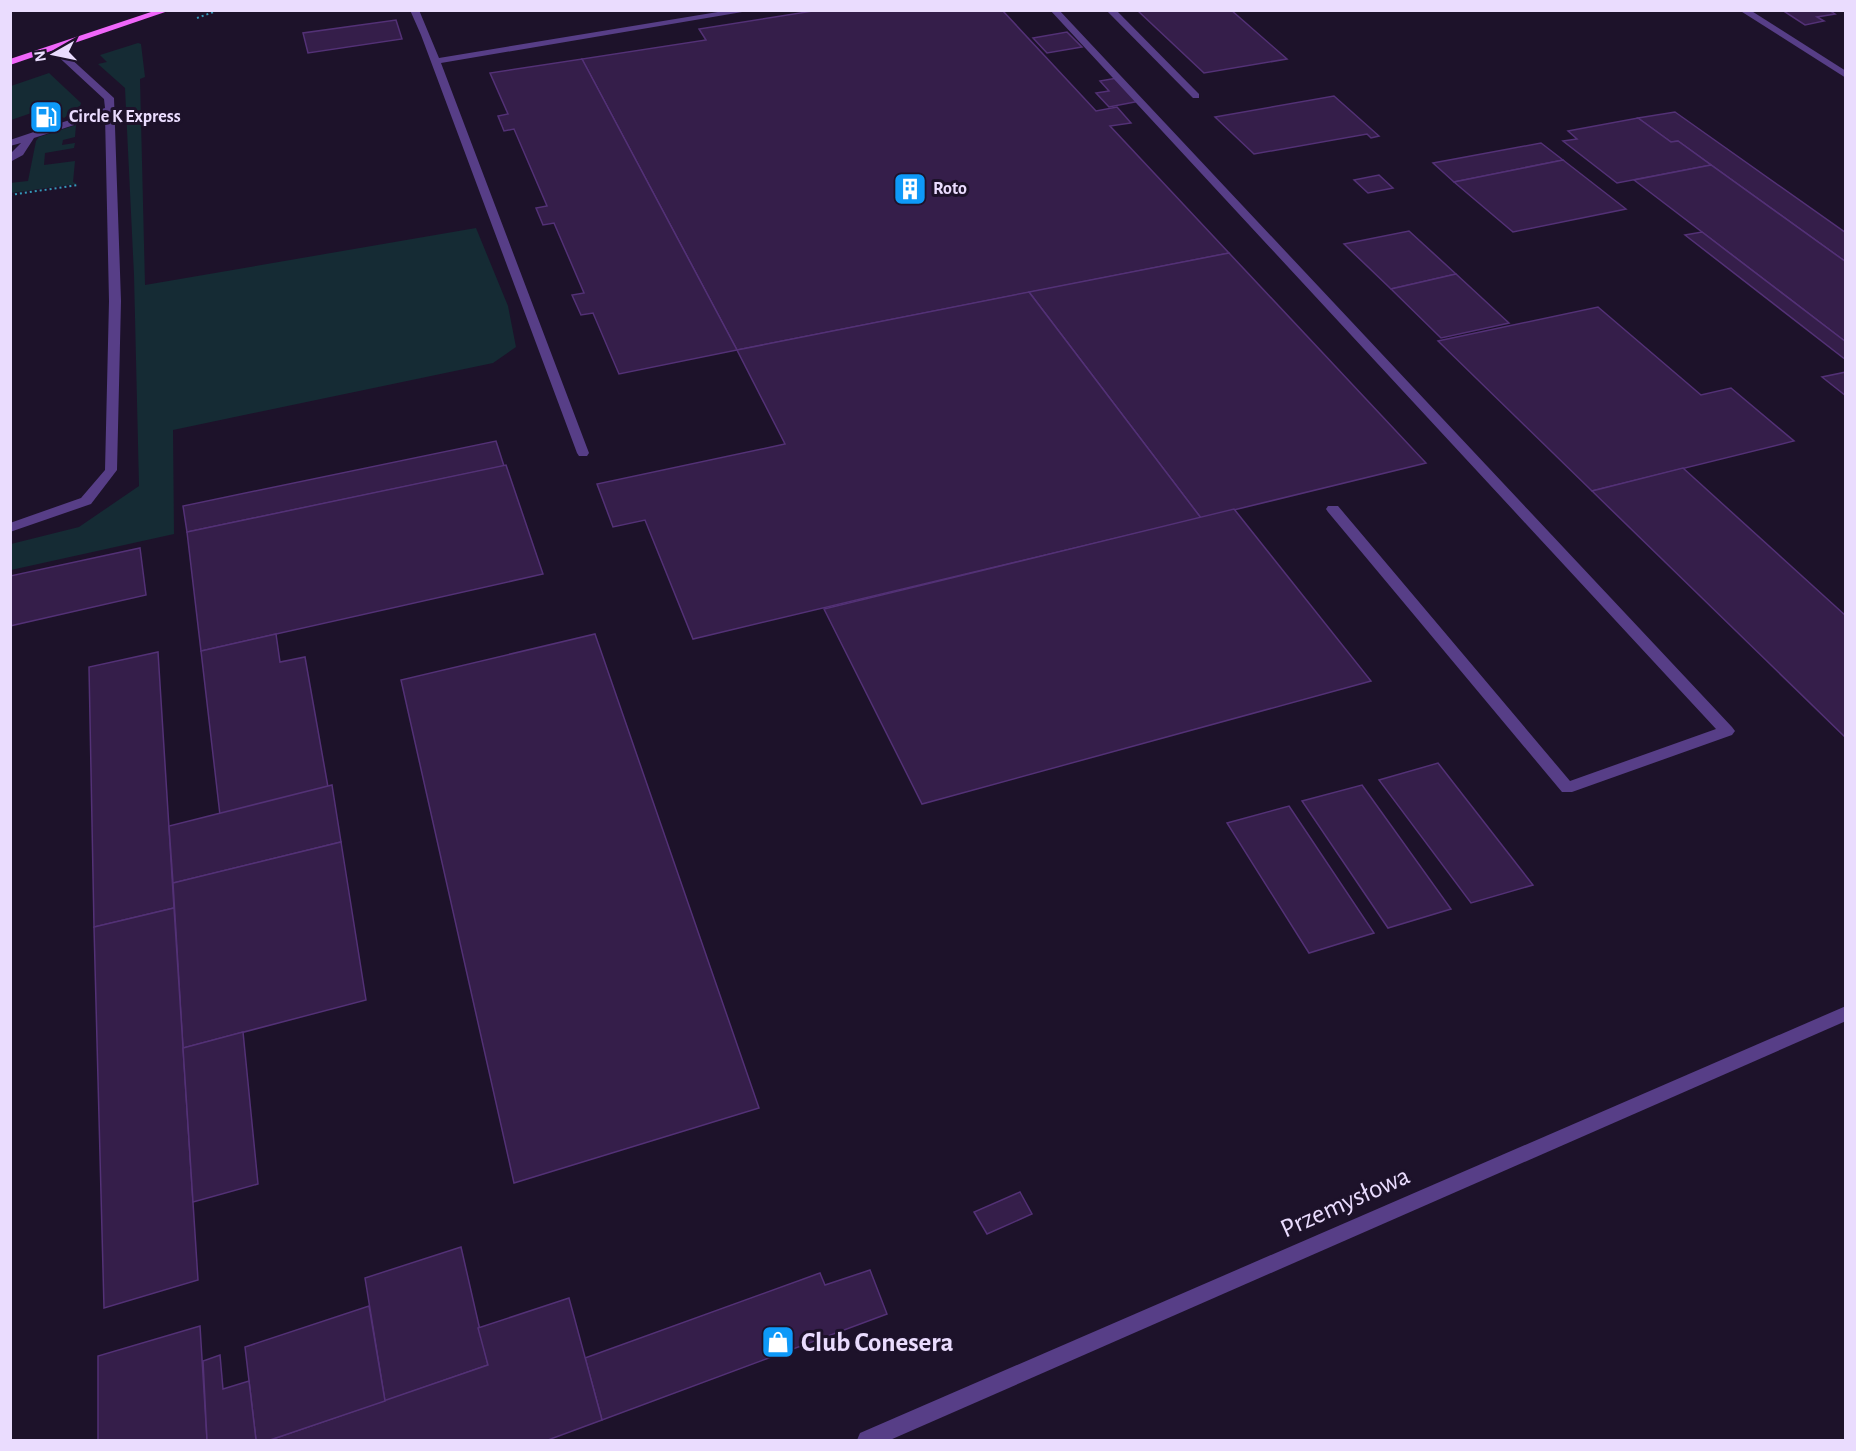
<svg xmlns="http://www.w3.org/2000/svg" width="1856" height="1451" viewBox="0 0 1856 1451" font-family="'Alegreya Sans',sans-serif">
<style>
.green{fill:#152b34}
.building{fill:#351e4a;stroke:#533176;stroke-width:1.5}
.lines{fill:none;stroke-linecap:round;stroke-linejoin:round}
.path{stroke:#3499b9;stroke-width:2;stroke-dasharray:2 3;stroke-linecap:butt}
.minor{fill:#573e87;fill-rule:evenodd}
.major{fill:#f066fa;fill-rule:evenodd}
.labels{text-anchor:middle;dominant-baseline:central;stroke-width:6;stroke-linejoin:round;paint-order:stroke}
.far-poi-label{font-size:18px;font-weight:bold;fill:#eadcfe;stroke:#1d122a;text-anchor:start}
.near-street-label{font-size:27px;fill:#eadcfe;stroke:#1d122a}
.near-poi-label{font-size:27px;font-weight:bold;fill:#eadcfe;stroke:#1d122a;text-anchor:start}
</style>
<rect width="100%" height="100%" fill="#1d122a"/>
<g class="green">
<path d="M138,43L141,44L145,77L140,79L145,285L476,228L508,306L516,347L493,363L173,430L174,534L11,570V544L79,527L139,486L134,275L125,88L98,64L107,62L100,55Z"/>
<path d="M49,73L81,103L80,106L64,118L46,108L11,120V86Z"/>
<path d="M76,125L75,137L63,140L62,145L75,143L74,148L45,153L44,165L75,161L73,182L77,184L11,193L10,183L28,181L36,141L39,137Z"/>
</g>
<g class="building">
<path d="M819,10H1002L1096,111L1117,107L1131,123L1110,126L1229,253L737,350L582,59L706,40L699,29Z"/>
<path d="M1137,10H1231L1287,59L1204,73Z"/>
<path d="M1782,10H1829L1835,14L1817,17L1824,21L1805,25Z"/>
<path d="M396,20L402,39L308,53L303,33Z"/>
<path d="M1067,32L1082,47L1047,53L1033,38Z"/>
<path d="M582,59L737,350L619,374L593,313L581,315L572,295L584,293L554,223L543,225L536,208L547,206L514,129L504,131L498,116L508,114L490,73Z"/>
<path d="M1117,78L1140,101L1109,107L1096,93L1109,91L1100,81Z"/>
<path d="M1334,96L1379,136L1371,138L1367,134L1254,154L1215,117Z"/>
<path d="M48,111L59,119L44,124L33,116Z"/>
<path d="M1675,112L1846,233V262L1678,141L1671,142L1638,118Z"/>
<path d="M1638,118L1671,142L1678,141L1711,165L1617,183L1563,141L1577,139L1568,131Z"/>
<path d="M1541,143L1563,160L1454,182L1433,163Z"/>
<path d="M1563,160L1626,209L1513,232L1454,182Z"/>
<path d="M1711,165L1846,262V342L1634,180Z"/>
<path d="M1379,175L1393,188L1368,193L1354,180Z"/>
<path d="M1409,231L1456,274L1391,289L1344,244Z"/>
<path d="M1702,232L1846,342V360L1685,235Z"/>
<path d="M1229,253L1426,463L1201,518L1029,292Z"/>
<path d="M1456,274L1509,323L1441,338L1391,289Z"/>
<path d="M1029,292L1201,518L693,639L645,520L613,527L597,484L785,444L737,350Z"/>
<path d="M1598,307L1701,395L1731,388L1794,441L1592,491L1438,341Z"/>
<path d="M1846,372V396L1822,377Z"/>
<path d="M496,441L504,466L187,532L183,506Z"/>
<path d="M506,465L543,574L201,651L187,532Z"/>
<path d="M1683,468L1846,616V738L1592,491Z"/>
<path d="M1234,509L1371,681L922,804L824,609Z"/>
<path d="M140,548L146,595L10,626V576Z"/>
<path d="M276,634L280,662L305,657L328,787L220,815L201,651Z"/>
<path d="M595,634L759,1108L514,1183L401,680Z"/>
<path d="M158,652L174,908L94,927L89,667Z"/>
<path d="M1438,763L1533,885L1471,903L1379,780Z"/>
<path d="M332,785L341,842L173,883L169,826Z"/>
<path d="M1362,785L1451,909L1388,928L1302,801Z"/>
<path d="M1289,806L1374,933L1309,953L1227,823Z"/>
<path d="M341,842L366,1000L183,1048L173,883Z"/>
<path d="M174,908L198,1280L104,1308L94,927Z"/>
<path d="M243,1032L258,1184L193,1202L183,1048Z"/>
<path d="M1020,1192L1032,1214L987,1234L974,1212Z"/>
<path d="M461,1247L488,1365L385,1401L365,1278Z"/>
<path d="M870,1270L887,1314L602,1420L585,1358L820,1273L825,1285Z"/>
<path d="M569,1298L602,1420L548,1440H270L488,1365L478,1328Z"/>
<path d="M369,1306L385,1401L270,1440H256L245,1347Z"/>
<path d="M200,1326L207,1440H98V1356Z"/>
<path d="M220,1355L223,1389L249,1381L256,1440H207L203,1361Z"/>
</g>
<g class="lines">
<g class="path">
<path d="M197,18L219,10"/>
<path d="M10,195L78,185"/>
</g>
<g class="minor">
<path d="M410,10H419L439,58L730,10H754L441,63L589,453L587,456H579L577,453L421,35Z"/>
<path d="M1050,10H1059L1732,727L1735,731L1732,735L1572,792H1562L1328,512L1326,509L1328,506H1338L1570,781L1716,729Z"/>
<path d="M1106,10H1116L1199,94V98H1193Z"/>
<path d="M1739,10H1750L1846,71V78Z"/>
<path d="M51,46H57L114,98L121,301L117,470L91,504L10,532V523L81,498L105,470L109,301L105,115L34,138L23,155L10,162V154L21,143L10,146V140L105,108L104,99L51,50Z"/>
<path d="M1846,1006V1021L890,1440H857L860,1433Z"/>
</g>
<path class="major" d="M157,10H171L10,65V59Z"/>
</g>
<defs>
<symbol id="fuel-square" viewBox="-11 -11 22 22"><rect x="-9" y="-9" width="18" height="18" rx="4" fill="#0e99f8" stroke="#1d122a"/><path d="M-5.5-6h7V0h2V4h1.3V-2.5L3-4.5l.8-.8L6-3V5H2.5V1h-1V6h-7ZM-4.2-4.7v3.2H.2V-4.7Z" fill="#fff"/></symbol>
<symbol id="building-square" viewBox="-11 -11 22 22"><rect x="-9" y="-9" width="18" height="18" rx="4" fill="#0e99f8" stroke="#1d122a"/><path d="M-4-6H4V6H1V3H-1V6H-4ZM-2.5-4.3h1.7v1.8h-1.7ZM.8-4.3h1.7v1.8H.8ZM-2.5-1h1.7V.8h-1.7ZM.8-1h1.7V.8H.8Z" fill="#fff"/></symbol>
<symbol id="shop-square" viewBox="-11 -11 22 22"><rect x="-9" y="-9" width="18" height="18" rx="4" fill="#0e99f8" stroke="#1d122a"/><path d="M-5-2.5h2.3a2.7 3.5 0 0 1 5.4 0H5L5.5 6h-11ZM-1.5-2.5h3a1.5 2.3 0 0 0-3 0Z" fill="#fff"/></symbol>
</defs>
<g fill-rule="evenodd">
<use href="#fuel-square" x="27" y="98" width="38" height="38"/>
<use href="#building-square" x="891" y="170" width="38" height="38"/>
<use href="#shop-square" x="759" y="1323" width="38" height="38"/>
</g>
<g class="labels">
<g class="far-poi-label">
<text x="69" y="117">Circle K Express</text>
<text x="933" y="189">Roto</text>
</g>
<g class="near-street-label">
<text transform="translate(1345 1202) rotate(-24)">Przemysłowa</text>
</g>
<g class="near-poi-label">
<text x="801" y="1342">Club Conesera</text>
</g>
</g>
<rect width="1856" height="1451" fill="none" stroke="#eadcfe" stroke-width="24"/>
<g transform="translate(54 54) rotate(261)" stroke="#1d122a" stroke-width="4.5" paint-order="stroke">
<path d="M0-4.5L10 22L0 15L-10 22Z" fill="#eadcfe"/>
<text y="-9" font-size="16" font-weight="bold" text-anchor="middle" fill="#eadcfe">N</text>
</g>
</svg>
